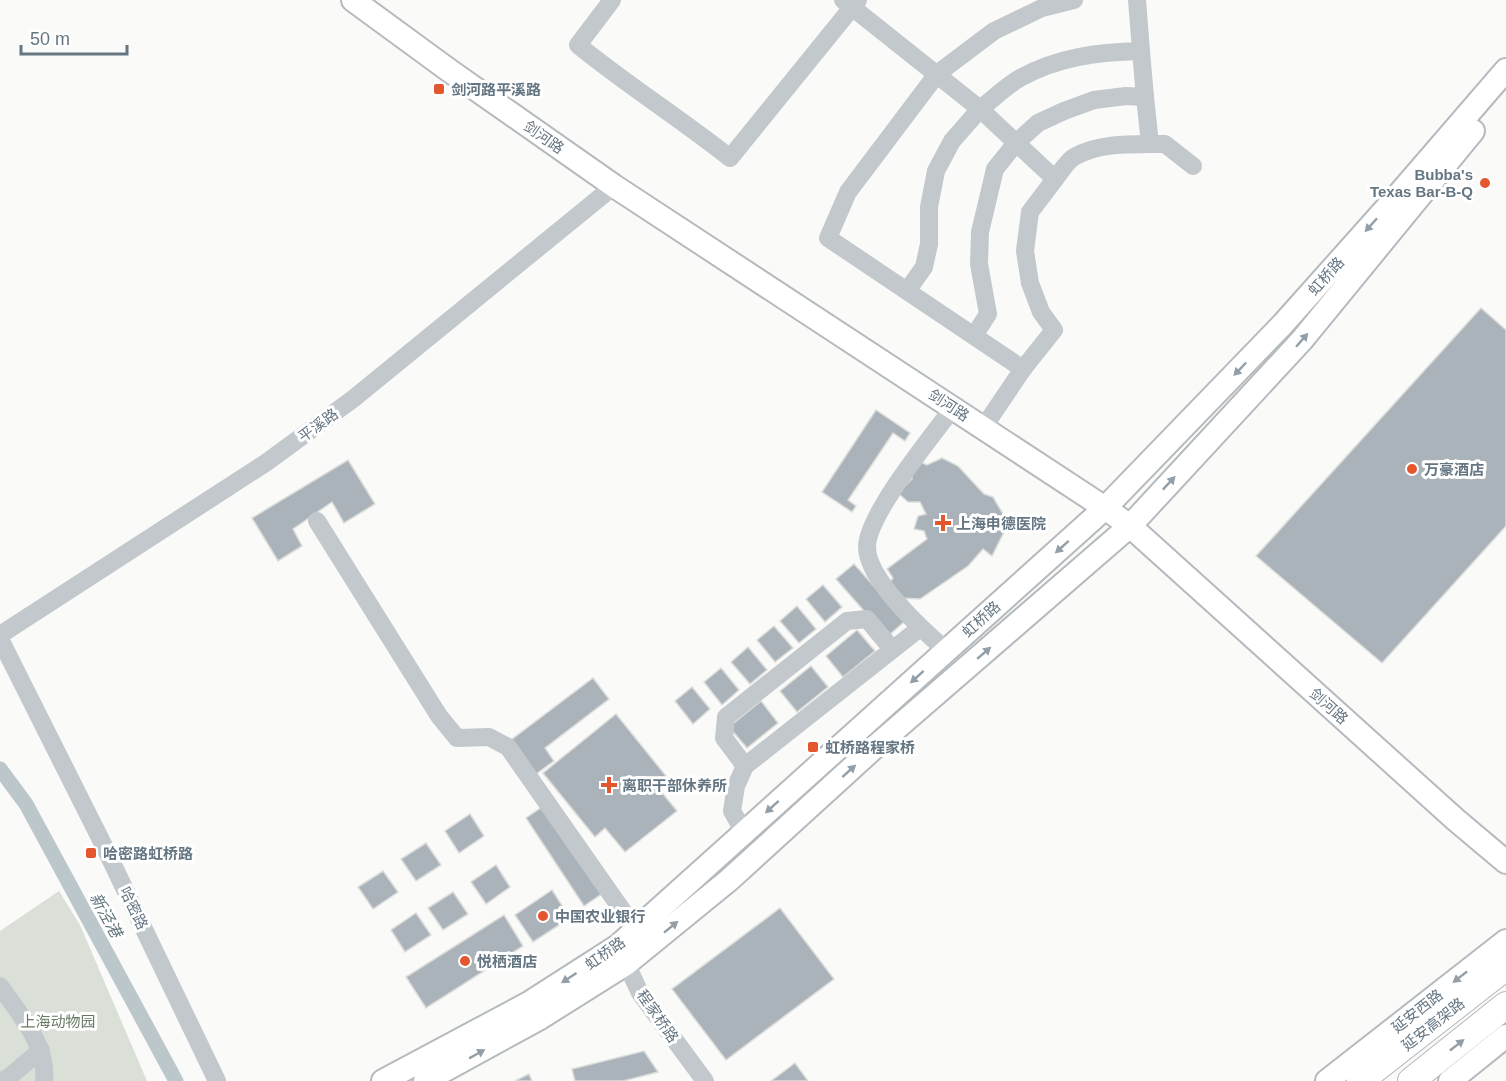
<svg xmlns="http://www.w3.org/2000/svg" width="1506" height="1081" viewBox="0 0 1506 1081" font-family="Helvetica,'Noto Sans SC',sans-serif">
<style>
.green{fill:#dadfd7}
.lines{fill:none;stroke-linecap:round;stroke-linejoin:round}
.canal{stroke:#bbc7cb;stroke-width:15}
.building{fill:#aab3b9;stroke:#dcdcda;stroke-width:1.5}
.major-casing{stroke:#b5babe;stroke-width:26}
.highway-casing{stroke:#b4b9bd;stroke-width:28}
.minor{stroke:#c3c8cc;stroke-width:18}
.major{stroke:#fff;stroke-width:22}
.highway{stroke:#fff;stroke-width:26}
.oneway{fill:#939fa8}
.poi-dot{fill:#e4572e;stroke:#fff;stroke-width:2}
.labels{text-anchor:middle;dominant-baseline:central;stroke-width:6;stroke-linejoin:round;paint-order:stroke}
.poi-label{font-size:15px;font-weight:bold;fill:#657683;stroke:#fff;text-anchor:start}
.street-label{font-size:15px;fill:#657683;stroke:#fff}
.park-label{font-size:15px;fill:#687a64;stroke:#fff}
.water-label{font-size:16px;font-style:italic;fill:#60757c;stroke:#fff}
</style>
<rect width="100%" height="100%" fill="#fafaf8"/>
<path class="green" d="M59,891L80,925L147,1081H0V931Z"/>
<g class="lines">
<path class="canal" d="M0,769L26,804L176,1081"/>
</g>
<g class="building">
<path d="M1481,308L1506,330V526L1382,663L1256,556Z"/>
<path d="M876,410L910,433L905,441L893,433L848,500L856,506L852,512L822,492Z"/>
<path d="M942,458L958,466L984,494L993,497L1003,514L1004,532L992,556L983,549L968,566L920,599L902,598L887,587L893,578L887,569L927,539L924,531L914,529L918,516L926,514L920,502H908L898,493L912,479V469L920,462L927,465Z"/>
<path d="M348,460L375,504L344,523L332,502L293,529L302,546L278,561L252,518Z"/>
<path d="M854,564L905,621L887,637L836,579Z"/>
<path d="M823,585L842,607L825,622L806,599Z"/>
<path d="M797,606L816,629L799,643L780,621Z"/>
<path d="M774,626L793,648L775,662L757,640Z"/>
<path d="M857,630L875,651L843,677L826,656Z"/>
<path d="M748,647L767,670L750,684L731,662Z"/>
<path d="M811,666L828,687L797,712L780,691Z"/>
<path d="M721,668L739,690L722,705L704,682Z"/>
<path d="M593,678L609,699L545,748L554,761L536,774L511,740Z"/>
<path d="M692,687L710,709L693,724L675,701Z"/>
<path d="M761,701L778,723L747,748L729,727Z"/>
<path d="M616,714L670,781L659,789L677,811L625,852L605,828L595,837L543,773Z"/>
<path d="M545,805L603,893L584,906L526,818Z"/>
<path d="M470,814L484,836L459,853L445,831Z"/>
<path d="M426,843L441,865L416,881L401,859Z"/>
<path d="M496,865L510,887L486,904L471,882Z"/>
<path d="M383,871L398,892L373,909L358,887Z"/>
<path d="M552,890L570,918L533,942L515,915Z"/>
<path d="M453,892L468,914L443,930L428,908Z"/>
<path d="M780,908L834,979L726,1060L672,989Z"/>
<path d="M416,913L431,935L405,952L391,930Z"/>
<path d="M504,915L523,946L426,1008L406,977Z"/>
<path d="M644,1051L658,1072L623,1081H575L572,1069Z"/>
<path d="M795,1063L808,1081H771Z"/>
<path d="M529,1074L532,1081H515Z"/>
</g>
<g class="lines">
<defs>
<g id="major">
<path d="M353,0L450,71L614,186L1105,508L1130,526L1456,820L1506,862"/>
<path d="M383,1081L529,1003L618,946L1105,508L1283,324L1399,194L1506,70"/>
<path d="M425,1081L540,1018L626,964L729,880L876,746L1130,526L1302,340L1473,131"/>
<path d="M1327,1081L1506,941"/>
<path d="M1450,1081L1506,1036"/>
</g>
<g id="highway">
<path d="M1360,1081L1506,967"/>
<path d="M1411,1081L1506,1005"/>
</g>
</defs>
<use href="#major" class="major-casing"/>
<use href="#highway" class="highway-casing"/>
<g class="minor">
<path d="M612,0L578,45C627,85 681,119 730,158L858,0"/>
<path d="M843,0L980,109C993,99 1006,86 1020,78C1058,57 1098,52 1141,51L1137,0"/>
<path d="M1150,144H1165L1193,166"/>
<path d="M1055,179C1061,172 1067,161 1074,157C1096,144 1126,144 1150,144L1145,97"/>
<path d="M907,291L924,267L929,244V207L936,171L952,141L980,109L1055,179L1030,212L1025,251L1030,283L1041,312L1054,330L1023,369"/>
<path d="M974,336L988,314L979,264L980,232L995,169L1016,143L1038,123L1064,111L1094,100L1126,96L1145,97L1141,51"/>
<path d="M983,428L1023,369L828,238L848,192L937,74L994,31L1042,8L1074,0"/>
<path d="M317,521L439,716L457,738L489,737L508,747L636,930"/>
<path d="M0,635L267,462L353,399L614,186"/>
<path d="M0,639L104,846L217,1081"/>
<path d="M946,650C922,630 867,579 867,547C867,515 932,436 953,408"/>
<path d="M745,766L724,738L726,717L847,621L867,619L892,649"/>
<path d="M744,832L732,811L736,786L745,766L920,628"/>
<path d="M621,952L640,993L705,1081"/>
<path d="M0,986C19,1014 48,1045 44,1081"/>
<path d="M1,1081L8,1078L41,1050"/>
</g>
<use href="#major" class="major"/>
<use href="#highway" class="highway"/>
</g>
<defs><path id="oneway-solid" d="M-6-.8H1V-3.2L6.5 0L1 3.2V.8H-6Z" transform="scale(1.5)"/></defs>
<g class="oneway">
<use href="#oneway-solid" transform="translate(1371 225) rotate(132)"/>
<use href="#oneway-solid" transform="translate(1302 340) rotate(-49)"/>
<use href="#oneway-solid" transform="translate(1240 369) rotate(134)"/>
<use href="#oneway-solid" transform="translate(1169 483) rotate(-47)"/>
<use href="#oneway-solid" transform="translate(1062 547) rotate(138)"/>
<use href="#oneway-solid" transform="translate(984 653) rotate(-41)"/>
<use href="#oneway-solid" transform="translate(917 677) rotate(138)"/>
<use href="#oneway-solid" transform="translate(849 771) rotate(-42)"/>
<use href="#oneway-solid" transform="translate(772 807) rotate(138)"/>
<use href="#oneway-solid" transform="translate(671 927) rotate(-39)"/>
<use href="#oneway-solid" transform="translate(1460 977) rotate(142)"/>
<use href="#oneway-solid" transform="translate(569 978) rotate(147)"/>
<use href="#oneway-solid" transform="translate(1457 1045) rotate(-38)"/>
<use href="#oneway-solid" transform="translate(477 1054) rotate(-29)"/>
</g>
<g class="poi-dot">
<rect x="433" y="83" width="12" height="12" rx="3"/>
<circle cx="1485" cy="183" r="6"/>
<circle cx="1412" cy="469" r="6"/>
<path d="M940 514h6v6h6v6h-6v6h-6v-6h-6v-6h6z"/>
<rect x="807" y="741" width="12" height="12" rx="3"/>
<path d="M606 776h6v6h6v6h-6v6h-6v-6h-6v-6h6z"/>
<rect x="85" y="847" width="12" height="12" rx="3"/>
<circle cx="543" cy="916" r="6"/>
<circle cx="465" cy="961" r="6"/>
</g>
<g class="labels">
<g class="poi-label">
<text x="451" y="89">剑河路平溪路</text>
<text x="1473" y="174" text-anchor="end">Bubba's<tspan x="1473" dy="17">Texas Bar-B-Q</tspan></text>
<text x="1424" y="469">万豪酒店</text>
<text x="956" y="523">上海申德医院</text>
<text x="825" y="747">虹桥路程家桥</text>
<text x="622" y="785">离职干部休养所</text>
<text x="103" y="853">哈密路虹桥路</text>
<text x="555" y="916">中国农业银行</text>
<text x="477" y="961">悦栖酒店</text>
</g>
<g class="street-label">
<text transform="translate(544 137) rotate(35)">剑河路</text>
<text transform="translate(1326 276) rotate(-48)">虹桥路</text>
<text transform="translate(949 405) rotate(33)">剑河路</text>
<text transform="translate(318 425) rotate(-36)">平溪路</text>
<text transform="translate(981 619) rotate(-42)">虹桥路</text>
<text transform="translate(1329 706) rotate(42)">剑河路</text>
<text transform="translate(134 908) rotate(64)">哈密路</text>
<text transform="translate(605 953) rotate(-35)">虹桥路</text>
<text transform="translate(1417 1011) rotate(-38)">延安西路</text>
<text transform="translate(658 1016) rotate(55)">程家桥路</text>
<text transform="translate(1433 1024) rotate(-38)">延安高架路</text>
</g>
<g class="park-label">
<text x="58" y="1021">上海动物园</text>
</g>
<g class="water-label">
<text transform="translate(106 915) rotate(61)">新泾港</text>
</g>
</g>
<path d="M21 45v9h106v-9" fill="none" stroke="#657683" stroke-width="3"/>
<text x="30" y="45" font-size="18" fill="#657683" stroke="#ffffff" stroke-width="4.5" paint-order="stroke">50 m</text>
</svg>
